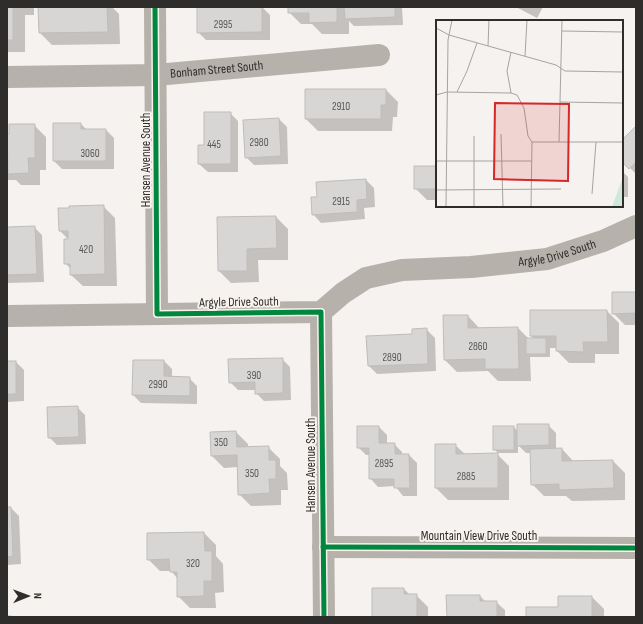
<svg xmlns="http://www.w3.org/2000/svg" width="643" height="624" viewBox="0 0 643 624" font-family="'Sofia Sans Condensed',sans-serif">
<style>
.shadow{fill:#0003}
.building{fill:#d7d6d5;stroke:#bfbdbc}
.lines{fill:none;stroke-linecap:round;stroke-linejoin:round}
.minor{stroke:#b7b1ab;stroke-width:22}
.cycleway-casing{stroke:#f7f2ed;stroke-width:8}
.cycleway{stroke:#00873e;stroke-width:5}
.labels{text-anchor:middle;dominant-baseline:central;stroke-width:4;stroke-linejoin:round;paint-order:stroke}
.number-label{font-size:11px;fill:#595756}
.street-label{font-size:13px;fill:#2f2d2b;stroke:#f7f2ed}
.inset-road{fill:none;stroke:#a6a3a1;stroke-width:1}
.view{fill:#d62828;fill-opacity:0.15;stroke:#d62828;stroke-width:2}
.inset-edge{fill:none;stroke:#2f2d2b;stroke-width:2}
</style>
<rect width="100%" height="100%" fill="#f5f2ef"/>
<g class="shadow">
<path d="M7,7H34V15H25V52H7Z"/>
<path d="M39,7H112L119,14L120,44L52,45L40,33Z"/>
<path d="M262,7L270,15V40H206L198,32Z"/>
<path d="M289,7H402L403,25L354,26L349,21V34H322L312,24H301L289,12Z"/>
<path d="M516,7H543L537,18Z"/>
<path d="M386,90L398,102L397,117H393L392,131H318L306,119Z"/>
<path d="M230,113L238,121V172H208L199,164L205,146Z"/>
<path d="M279,119L287,127L288,164L254,165L246,157Z"/>
<path d="M54,124H81L87,130H106L114,138V169H62L54,161Z"/>
<path d="M34,125L46,137V170H40V185H21L16,180H7V135Z"/>
<path d="M636,127V174L622,160V141Z"/>
<path d="M437,167V200H427L415,188Z"/>
<path d="M622,171L628,177V197H622Z"/>
<path d="M366,180L374,188L375,207L364,208L365,219L321,223L313,214L318,198Z"/>
<path d="M103,206L115,218L117,286H83L71,275V269L65,263L69,240L60,231L59,209Z"/>
<path d="M276,217L288,229V260H258L259,282L231,283L219,271Z"/>
<path d="M34,227L42,235L44,282L7,283V228Z"/>
<path d="M636,293V325H625L613,313Z"/>
<path d="M607,311L619,323V354H595V363H569L557,351V348H550V357H530L531,381H498L488,371L457,372L445,360L468,316L480,329L518,328L529,339H534L531,336Z"/>
<path d="M427,330L435,338L436,371L377,374L369,366L367,337L413,335Z"/>
<path d="M282,359L290,367L291,400L264,401L256,393V390H238L230,382Z"/>
<path d="M134,361H164L172,369V378H189L197,386V404L141,403L133,395Z"/>
<path d="M7,362H16L24,370V401L7,402Z"/>
<path d="M77,407L85,415L86,444L57,445L49,437Z"/>
<path d="M548,425L556,433V450L562,449L574,462L613,461L625,473V500L572,501L566,496H544L532,484L531,453H526L518,445V453H498L494,449L514,427L518,432Z"/>
<path d="M379,427L387,435V444H394L402,452V455H409L417,463V496H403L395,486L378,487L370,478V455H366L358,447Z"/>
<path d="M236,432L248,444V447H268L280,459V466L287,473L288,490H281V505L251,506L239,494L238,467L224,468L212,456Z"/>
<path d="M455,445L465,454H497L509,466V500H448L436,488Z"/>
<path d="M7,508H11L19,516L21,564L7,565Z"/>
<path d="M204,533L216,545V556L223,564L224,592L215,593L216,608H190L178,596V579L171,571H160L148,559V534Z"/>
<path d="M404,589L410,595H416L428,607V617H373Z"/>
<path d="M480,596L486,602H496L505,610V617H448Z"/>
<path d="M592,597L604,609V617H527Z"/>
<path d="M7,615L19,617H7Z"/>
</g>
<g class="building">
<rect x="7" y="7" width="6" height="33"/>
<path d="M38,7H107L108,32L39,33Z"/>
<path d="M197,7H262V32L197,33Z"/>
<path d="M288,7H337V22L309,23V13H288Z"/>
<path d="M344,7H395V17L345,19Z"/>
<path d="M305,89H386V105H381V119H305Z"/>
<path d="M204,112H231V164H198V145H204Z"/>
<path d="M279,118L281,156L245,158L243,120Z"/>
<path d="M53,123H81V129H106V161H53Z"/>
<path d="M9,124H35V158H28L29,173L8,174L7,134H9Z"/>
<path d="M636,126V162L629,169L622,162V140Z"/>
<rect x="414" y="166" width="23" height="23"/>
<path d="M366,179L367,199L357,200V212L312,215L311,197H317L316,182Z"/>
<path d="M104,205L105,274L70,275V264H64V239H68V231H59L58,208H69V206Z"/>
<path d="M276,216L277,248L247,249V271H218L217,217Z"/>
<path d="M35,226L37,274L7,275V227Z"/>
<path d="M612,292H636V313L612,314Z"/>
<path d="M530,310H607L608,342H583L584,352L556,351V336H530Z"/>
<path d="M443,315H468V328L518,327L519,369H485V359L444,360Z"/>
<path d="M427,328L428,364L368,366L366,336L412,334V329Z"/>
<rect x="526" y="338" width="20" height="16"/>
<path d="M283,358V393L255,394V382L229,383L228,359Z"/>
<path d="M133,360H164V376L190,377V396L132,395Z"/>
<rect x="7" y="361" width="9" height="33"/>
<path d="M78,406L79,437L48,438L47,407Z"/>
<path d="M517,424H549V445L517,446Z"/>
<path d="M357,426H379V443H395V454H409L410,488H394V479H369V448H357Z"/>
<rect x="493" y="426" width="21" height="24"/>
<path d="M236,431L237,447L269,446V460H276V479H269L270,493L238,495L237,455L211,456L210,432Z"/>
<path d="M435,444H456V454L498,453V488H435Z"/>
<path d="M562,448V461L613,460L614,488L559,490V484L531,485L530,449Z"/>
<path d="M7,507H11L13,556L7,557Z"/>
<path d="M204,532L205,551H212V581H204V596L177,597V572H170L169,559L147,560V533Z"/>
<path d="M372,588H404V594H417V617H372Z"/>
<path d="M446,595H480V601H497V617H447Z"/>
<path d="M558,596H592V617H526V607H558Z"/>
</g>
<g class="lines">
<g class="minor">
<path d="M155,7L157,314"/>
<path id="s1" d="M7,77L156,75L379,55"/>
<path d="M321,312L324,617"/>
<path id="s2" d="M7,316L321,312L343,293L366,278L402,270L471,267L547,259L603,241L636,226"/>
<path d="M323,547L636,548"/>
</g>
<defs>
<g id="cycleway">
<path d="M155,7L157,314L321,312L324,617"/>
<path d="M323,547L636,548"/>
</g>
</defs>
<use href="#cycleway" class="cycleway-casing"/>
<use href="#cycleway" class="cycleway"/>
</g>
<g class="labels">
<g class="number-label">
<text x="223" y="24">2995</text>
<text x="341" y="106">2910</text>
<text x="259" y="142">2980</text>
<text x="214" y="144">445</text>
<text x="90" y="153">3060</text>
<text x="341" y="201">2915</text>
<text x="86" y="249">420</text>
<text x="478" y="346">2860</text>
<text x="392" y="357">2890</text>
<text x="254" y="375">390</text>
<text x="158" y="384">2990</text>
<text x="221" y="442">350</text>
<text x="384" y="463">2895</text>
<text x="252" y="473">350</text>
<text x="466" y="476">2885</text>
<text x="193" y="563">320</text>
</g>
<g class="street-label">
<text stroke="none"><textPath href="#s1" startOffset="210">Bonham Street South</textPath></text>
<text transform="translate(146 160) rotate(-90)">Hansen Avenue South</text>
<text stroke="none"><textPath href="#s2" startOffset="564">Argyle Drive South</textPath></text>
<text transform="translate(239 302) rotate(-1)">Argyle Drive South</text>
<text transform="translate(311 465) rotate(-90)">Hansen Avenue South</text>
<text x="479" y="536">Mountain View Drive South</text>
</g>
</g>
<g transform="translate(436 20)">
<rect width="187" height="187" fill="#f5f2ef"/>
<path d="M187,157V187H176L181,173Z" fill="#cee9db"/>
<path class="inset-road" d="M0,8L13,15L120,45L129,51L187,52M126,11L187,12M52,26L53,0M75,32L71,51L75,73L81,75L88,88L92,116L96,122L95,187M89,36L91,0M21,72L31,51L41,23M0,75L11,72L75,73M124,82L187,83M65,114L67,187M96,122H187M123,122L126,0M0,141H95M0,170L125,169M156,174L160,122M10,187L12,20L16,0M38,187V116"/>
<path class="view" d="M59,83L133,84L132,161L58,159Z"/>
<rect width="187" height="187" class="inset-edge"/>
</g>
<rect width="643" height="624" fill="none" stroke="#2f2d2b" stroke-width="16"/>
<g transform="translate(28 596) rotate(89)" stroke="#f7f2ed" stroke-width="3" paint-order="stroke">
<path d="M0-3L7 15L0 10L-7 15Z" fill="#2f2d2b"/>
<text y="-6" font-size="11" font-weight="bold" text-anchor="middle" fill="#2f2d2b">N</text>
</g>
</svg>
